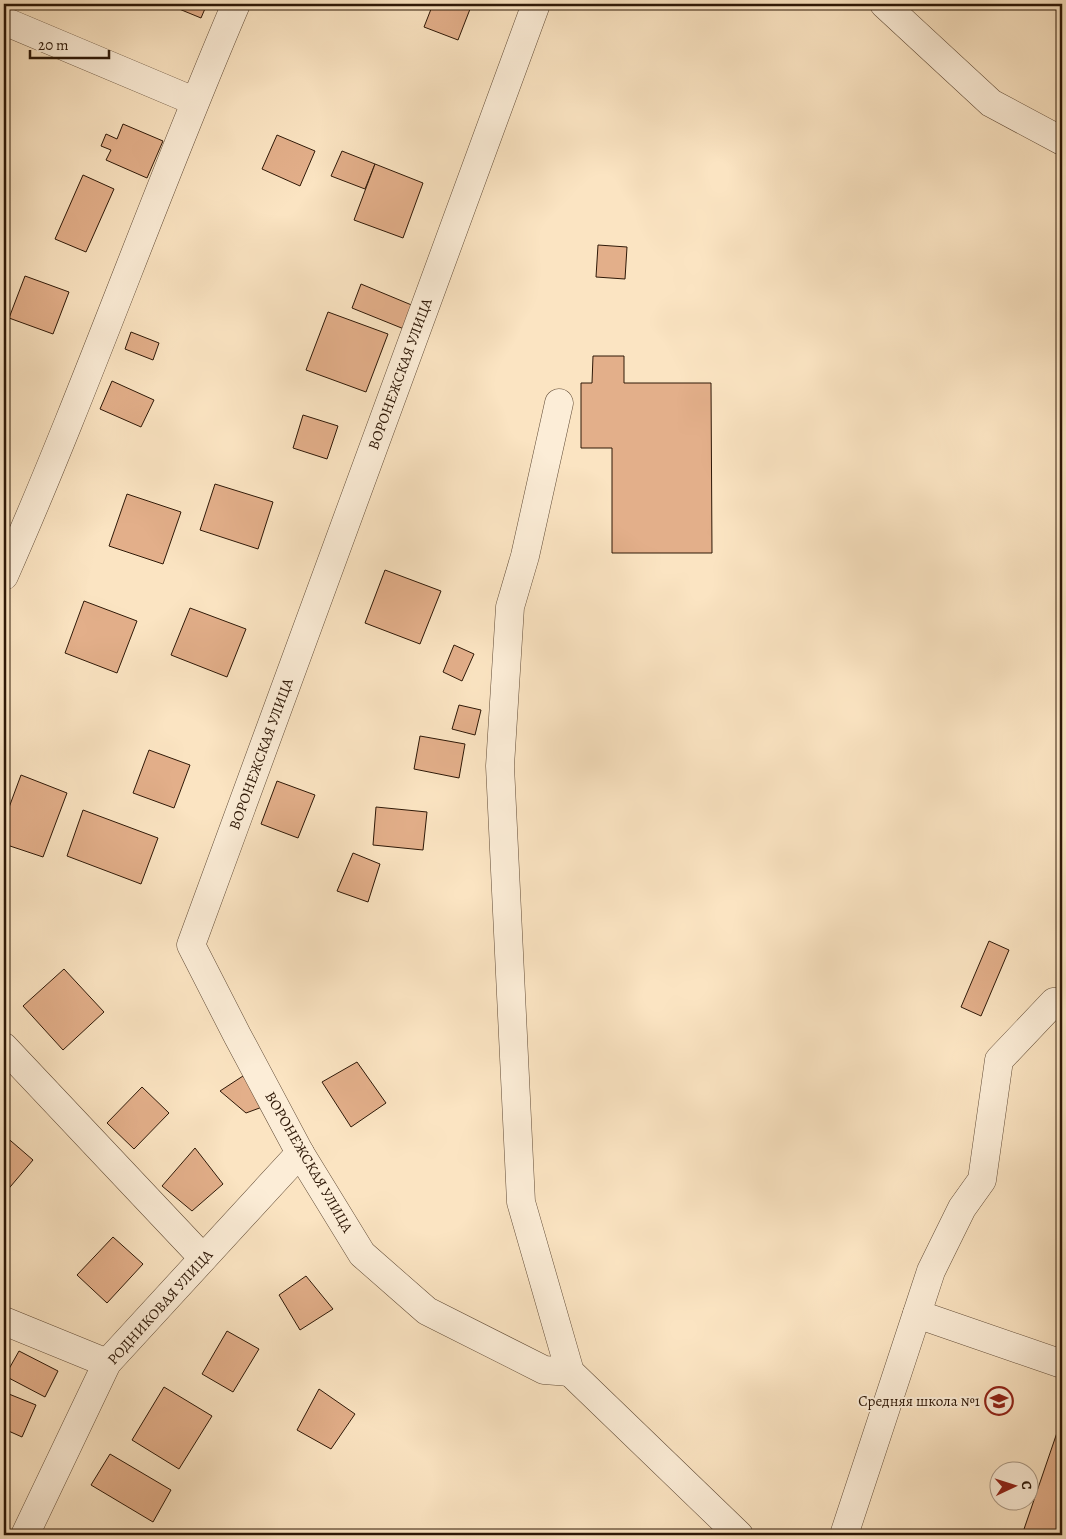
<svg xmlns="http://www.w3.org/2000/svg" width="1066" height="1539" viewBox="0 0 1066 1539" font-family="Alegreya,serif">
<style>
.building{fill:#e3af8a;stroke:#2e1807}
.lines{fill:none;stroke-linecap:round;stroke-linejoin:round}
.minor-casing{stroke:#614b36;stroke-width:29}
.minor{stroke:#fcedd7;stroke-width:28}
.labels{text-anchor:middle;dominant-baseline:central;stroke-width:4;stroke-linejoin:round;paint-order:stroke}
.street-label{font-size:15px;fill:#2e1807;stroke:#fcedd7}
.poi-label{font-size:15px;fill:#2e1807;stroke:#fcedd7;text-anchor:end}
</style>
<rect width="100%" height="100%" fill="#fbe4c2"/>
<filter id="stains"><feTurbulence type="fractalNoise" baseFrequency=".004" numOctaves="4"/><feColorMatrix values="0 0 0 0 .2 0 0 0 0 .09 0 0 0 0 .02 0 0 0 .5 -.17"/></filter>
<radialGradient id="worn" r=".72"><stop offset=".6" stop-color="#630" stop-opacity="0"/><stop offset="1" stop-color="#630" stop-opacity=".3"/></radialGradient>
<g class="building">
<path d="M167,4H207L201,18Z"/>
<path d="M433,4H472L458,40L424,27Z"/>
<path d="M123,124L163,141L147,178L106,160L111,150L101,146L106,134L117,139Z"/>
<path d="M277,135L315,151L300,186L262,169Z"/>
<path d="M342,151L375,164L365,189L331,176Z"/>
<path d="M375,164L423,183L403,238L354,220Z"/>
<path d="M83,175L114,189L86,252L55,239Z"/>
<path d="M598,245L627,247L625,279L596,277Z"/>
<path d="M25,276L69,292L53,334L9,318Z"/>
<path d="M361,284L414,306L404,329L352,308Z"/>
<path d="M328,312L388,334L366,392L306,370Z"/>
<path d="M131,332L159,343L153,360L125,349Z"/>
<path d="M593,356H624V383H711L712,553H612V448H581V383H592Z"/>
<path d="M112,381L154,400L141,427L100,409Z"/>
<path d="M303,415L338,426L327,459L293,448Z"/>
<path d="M215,484L273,502L258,549L200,530Z"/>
<path d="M127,494L181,512L163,564L109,546Z"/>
<path d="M385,570L441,591L420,644L365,623Z"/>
<path d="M84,601L137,621L117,673L65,653Z"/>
<path d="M190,608L246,629L227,677L171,655Z"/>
<path d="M454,645L474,654L462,681L443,672Z"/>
<path d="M459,705L481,710L475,735L452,729Z"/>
<path d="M420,736L465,744L459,778L414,769Z"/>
<path d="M149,750L190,765L174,808L133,793Z"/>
<path d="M21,775L67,793L43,857L4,844V821Z"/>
<path d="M277,781L315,795L298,838L261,824Z"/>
<path d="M376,807L427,812L423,850L373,845Z"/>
<path d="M83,810L158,838L141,884L67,856Z"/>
<path d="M353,853L380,864L368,902L337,891Z"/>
<path d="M989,941L1009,950L981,1016L961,1007Z"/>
<path d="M64,969L104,1012L63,1050L23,1006Z"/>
<path d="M357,1062L386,1103L351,1127L322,1082Z"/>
<path d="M243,1076L265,1106L246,1113L220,1091Z"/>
<path d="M142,1087L169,1113L134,1149L107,1123Z"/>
<path d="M4,1135L33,1160L5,1193L4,1192Z"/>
<path d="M195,1148L223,1184L192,1211L162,1186Z"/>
<path d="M113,1237L143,1264L107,1303L77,1275Z"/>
<path d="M306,1276L333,1309L300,1330L279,1295Z"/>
<path d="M227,1331L259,1349L233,1392L202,1374Z"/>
<path d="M19,1351L58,1371L45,1397L5,1376Z"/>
<path d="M164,1387L212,1416L179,1469L132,1440Z"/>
<path d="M319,1389L355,1414L331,1449L297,1430Z"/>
<path d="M4,1392L36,1405L22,1437L4,1429Z"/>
<path d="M1062,1418V1535H1022Z"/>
<path d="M110,1454L171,1490L153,1522L91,1485Z"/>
</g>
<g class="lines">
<defs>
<g id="minor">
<path d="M536,4L191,945L237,1035L300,1153L362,1254L427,1311L544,1370L570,1372"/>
<path d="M884,4L991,103L1062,141"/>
<path d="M4,21L194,101"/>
<path d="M559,403L525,556L510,607L500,766L521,1202L570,1372L739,1535"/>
<path d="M4,576C87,388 155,193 236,4"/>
<path d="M4,1047L203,1258"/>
<path d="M917,1314L1062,1364"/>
<path d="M4,1321L107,1363"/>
<path d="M25,1535L107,1363L300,1153"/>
<path d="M844,1535L931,1271L962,1208L982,1180L999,1060L1054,1002L1062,1001"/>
</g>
</defs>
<use href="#minor" class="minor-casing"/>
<use href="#minor" class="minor"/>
</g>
<defs>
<symbol id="school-ring" viewBox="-11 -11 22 22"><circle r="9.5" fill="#fcedd7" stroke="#8f2418" stroke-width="1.5"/><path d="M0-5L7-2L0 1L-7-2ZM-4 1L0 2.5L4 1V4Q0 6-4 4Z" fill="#8f2418"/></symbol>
</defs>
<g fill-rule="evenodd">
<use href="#school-ring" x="983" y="1385" width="32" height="32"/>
</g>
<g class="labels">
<g class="street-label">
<text transform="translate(400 374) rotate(-70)">ВОРОНЕЖСКАЯ УЛИЦА</text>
<text transform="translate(261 754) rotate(-70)">ВОРОНЕЖСКАЯ УЛИЦА</text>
<text transform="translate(309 1162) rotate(60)">ВОРОНЕЖСКАЯ УЛИЦА</text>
<text transform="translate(160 1307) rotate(-48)">РОДНИКОВАЯ УЛИЦА</text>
</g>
<g class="poi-label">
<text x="980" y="1401">Средняя школа №1</text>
</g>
</g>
<rect width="1066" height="1539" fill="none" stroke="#fbe4c2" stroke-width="20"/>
<rect x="5" y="5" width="1056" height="1529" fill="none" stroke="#2e1807" stroke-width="2.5"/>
<rect x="10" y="10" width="1046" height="1519" fill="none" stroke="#2e1807"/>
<g transform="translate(1014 1486) rotate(86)"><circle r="24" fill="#fcedd7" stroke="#aa9884"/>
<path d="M0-4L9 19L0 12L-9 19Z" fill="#8f2418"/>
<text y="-8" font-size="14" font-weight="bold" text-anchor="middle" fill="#2e1807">С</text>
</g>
<path d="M30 50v8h79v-8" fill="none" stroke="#2e1807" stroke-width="2.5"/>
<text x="38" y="50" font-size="15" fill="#2e1807" stroke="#fcedd7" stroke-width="4" paint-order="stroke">20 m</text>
<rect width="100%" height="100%" filter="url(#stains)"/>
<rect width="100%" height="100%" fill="url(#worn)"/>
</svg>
